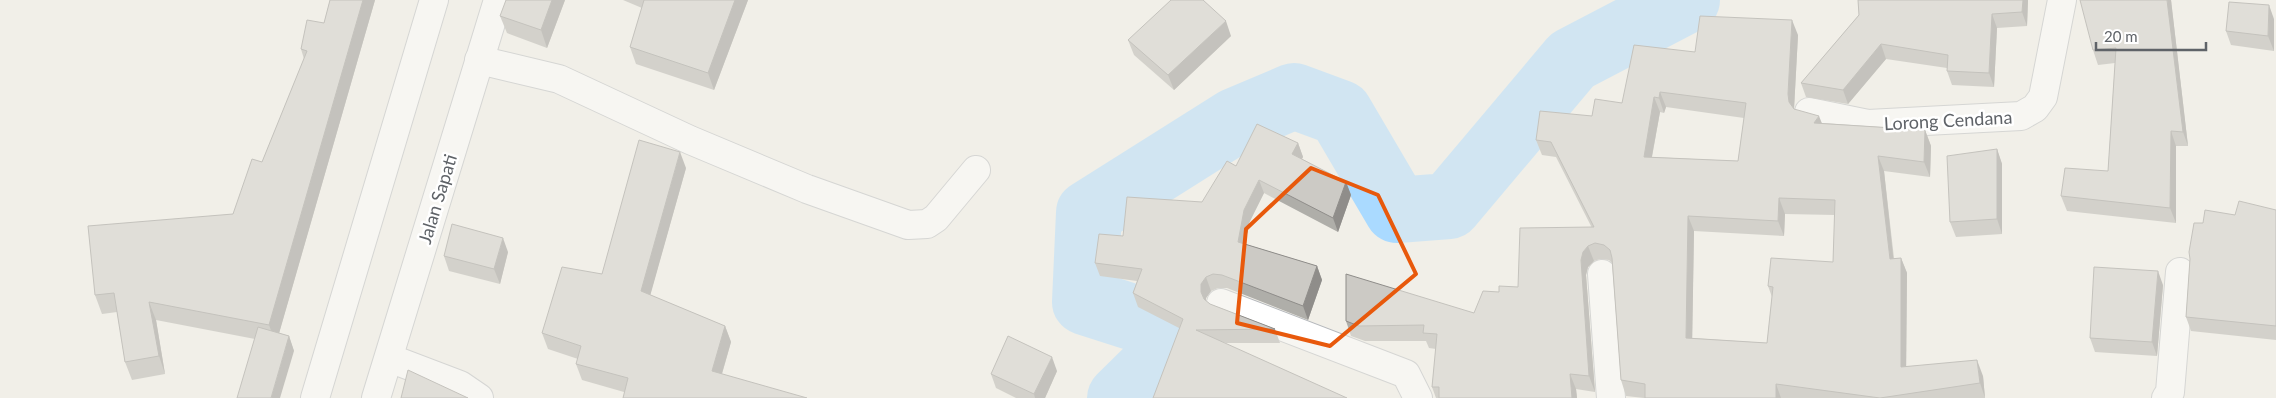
<svg xmlns="http://www.w3.org/2000/svg" width="2276" height="398" viewBox="0 0 2276 398" font-family="Lato,sans-serif">
<style>
.lines{fill:none;stroke-linecap:round;stroke-linejoin:round}
.river{stroke:#aadaff;stroke-width:66}
.minor-casing{stroke:#b5b8bc;stroke-width:30}
.minor{stroke:#fff;stroke-width:28}
.wall{fill:#afaea9;fill-rule:evenodd}
.shaded-wall{fill:#8f8d8a}
.building{fill:#cccac5;stroke:#8f8d8a;fill-rule:evenodd}
.marked{fill:none;stroke:#e8590c;stroke-width:4;stroke-linejoin:round}
.labels{text-anchor:middle;dominant-baseline:central;stroke-width:5;stroke-linejoin:round;paint-order:stroke}
.street-label{font-size:18px;fill:#5f6368;stroke:#fff}
</style>
<rect width="100%" height="100%" fill="#f1efe8"/>
<g class="lines">
<path class="river" d="M1120,398L1185,334L1085,302L1089,213L1235,121L1294,96L1340,113L1397,210L1449,206L1572,60L1687,0"/>
<defs>
<g id="minor">
<path d="M479,60L559,79L690,140L807,189L908,225L927,224L936,218L976,170"/>
<path d="M1809,112L1868,124L2021,116L2035,108L2043,97L2062,0"/>
<path d="M1602,274L1611,398"/>
<path d="M1221,303L1406,374L1418,398"/>
<path d="M389,358L460,385L479,398"/>
<path d="M315,398L434,0"/>
<path d="M376,398L498,0"/>
<path d="M2166,398L2170,392L2180,272"/>
</g>
</defs>
<use href="#minor" class="minor-casing"/>
<use href="#minor" class="minor"/>
</g>
<g class="wall">
<path d="M330,0H375L279,333L289,336L294,351L255,339L156,320L165,374L132,380L125,362L117,312L102,314L95,295L233,214L262,162L304,59L301,49L324,23Z"/>
<path d="M565,0L547,48L507,33L500,16Z"/>
<path d="M623,0H748L714,90L636,64L630,47L642,8Z"/>
<path d="M1858,0H2028L2027,26L1997,28L1994,87L1952,85L1947,71V68L1886,59L1848,104L1806,97L1801,83L1859,15Z"/>
<path d="M2171,0L2188,146H2176V223L2067,211L2061,196L2108,171L2115,63L2098,65L2093,50Z"/>
<path d="M2274,19V51L2231,45L2226,31Z"/>
<path d="M1798,35L1794,109L1822,123L1925,130L1931,146L1930,177L1884,171L1894,258H1901L1907,273L1906,366L1983,376L1985,398H1644L1626,396L1621,380L1612,263L1609,260L1600,259L1594,261L1588,267L1586,275L1595,392L1576,389L1577,398H1436L1432,387L1436,349L1429,348L1426,341H1365L1351,336L1346,321L1474,313L1499,292L1518,287L1592,228L1556,157L1542,155L1536,140L1622,103L1695,52ZM1666,107L1744,118L1738,161L1652,157L1660,112L1664,113ZM1785,214L1835,215L1833,262L1768,286L1772,297L1767,343L1692,338L1694,231L1784,236Z"/>
<path d="M1231,36L1174,90L1134,55L1128,40Z"/>
<path d="M1298,143L1303,157L1302,159L1346,182L1351,195L1338,232L1264,193L1249,223L1245,244L1317,266L1322,280L1308,320L1227,288H1218L1211,291L1206,298V301L1210,304L1275,329L1280,343H1226L1179,328L1138,307L1133,293L1137,281L1100,276L1095,263L1123,236L1202,202Z"/>
<path d="M1997,149L2002,164V234L1956,237L1950,222Z"/>
<path d="M686,168L650,295L725,326L731,342L722,374L624,392L582,380L576,364L578,359L548,349L542,333L602,274Z"/>
<path d="M2276,210V340L2191,331L2186,317L2190,259L2203,223L2235,215Z"/>
<path d="M508,252L500,284L449,271L444,256Z"/>
<path d="M2163,285L2157,356L2095,352L2090,338Z"/>
<path d="M1057,371L1045,398H1016L996,388L991,374Z"/>
</g>
<g class="shaded-wall">
<path d="M363,0H375L276,344L269,325Z"/>
<path d="M552,0H565L547,48L541,30Z"/>
<path d="M735,0H748L714,90L708,73Z"/>
<path d="M2023,0H2028L2027,26L2022,12Z"/>
<path d="M2167,0H2171L2188,146L2183,132Z"/>
<path d="M2269,5L2274,19V51L2268,36Z"/>
<path d="M1992,14L1997,28L1994,87L1989,73Z"/>
<path d="M1792,20L1798,35L1794,109L1789,102L1788,94Z"/>
<path d="M1226,21L1231,36L1174,90L1168,75Z"/>
<path d="M1881,44L1886,59L1848,104L1843,90Z"/>
<path d="M1660,92L1666,107L1664,113L1659,98Z"/>
<path d="M1654,97L1660,112L1649,172L1644,157Z"/>
<path d="M1819,116L1825,131L1814,123Z"/>
<path d="M1925,130L1931,146L1930,177L1924,162Z"/>
<path d="M2171,131L2176,146V223L2170,208Z"/>
<path d="M1298,143L1303,157L1297,167L1292,154Z"/>
<path d="M1997,149L2002,164V234L1997,219Z"/>
<path d="M680,152L686,168L647,307L641,291Z"/>
<path d="M1878,156L1884,171L1895,274L1890,259Z"/>
<path d="M1259,180L1264,193L1249,223L1243,255L1238,242L1244,210Z"/>
<path d="M1346,182L1351,195L1338,232L1333,218Z"/>
<path d="M1779,198L1785,214L1784,236L1778,221Z"/>
<path d="M1688,216L1694,231L1692,353L1686,338Z"/>
<path d="M503,238L508,252L500,284L494,269Z"/>
<path d="M1588,246L1594,261L1588,267L1586,275L1595,392L1589,376L1581,260L1583,252Z"/>
<path d="M1901,258L1907,273L1906,382L1901,367Z"/>
<path d="M1317,266L1322,280L1308,320L1303,306Z"/>
<path d="M2158,271L2163,285L2157,356L2152,342Z"/>
<path d="M1206,277L1211,291L1206,298V306L1201,292V284Z"/>
<path d="M149,302L156,320L165,374L159,356Z"/>
<path d="M725,326L731,342L718,387L712,371Z"/>
<path d="M289,336L294,351L280,398H271Z"/>
<path d="M1052,357L1057,371L1045,398H1035L1034,394Z"/>
<path d="M1977,360L1983,376L1985,398L1980,383Z"/>
<path d="M1570,374L1576,389L1577,398H1572Z"/>
<path d="M1776,384L1781,398H1776Z"/>
</g>
<g class="building">
<path d="M330,0H363L269,325L149,302L159,356L125,362L114,293L95,295L88,226L233,214L252,159L262,162L307,51L301,49L307,20L324,23Z"/>
<path d="M506,0H552L541,30L500,16Z"/>
<path d="M644,0H735L708,73L630,47Z"/>
<path d="M1171,0H1203L1226,21L1168,75L1128,40Z"/>
<path d="M1858,0H2023L2022,12L1992,14L1989,73L1947,71L1948,55L1881,44L1843,90L1801,83L1859,15Z"/>
<path d="M2080,0H2167L2183,132L2171,131L2170,208L2061,196L2065,168L2108,171L2116,48L2093,50Z"/>
<path d="M2229,2L2269,5L2268,36L2226,31Z"/>
<path d="M1700,16L1792,20L1788,94L1789,102L1794,109L1819,116L1814,123L1925,130L1924,162L1878,156L1890,259L1901,258V367L1977,360L1980,383L1880,398L1776,384V398H1645V384L1621,380L1612,258L1610,250L1604,245L1595,243L1588,246L1583,252L1581,260L1589,376L1570,374L1572,398H1439V387H1432L1437,334L1423,333L1424,325L1359,326L1346,321V274L1474,313L1483,291L1499,292V286L1518,287L1520,228L1594,227L1551,142L1536,140L1540,111L1592,116L1595,99L1622,103L1634,45L1695,52ZM1660,92L1746,103L1738,161L1644,157L1654,97L1659,98ZM1779,198L1835,200L1833,262L1771,258L1768,286L1773,287L1767,343L1686,338L1688,216L1778,221Z"/>
<path d="M1257,124L1298,143L1292,154L1346,182L1333,218L1259,180L1244,210L1238,242L1317,266L1303,306L1222,275L1213,274L1206,277L1201,284V292L1204,299L1210,304L1275,329L1196,330L1347,398H1153L1183,319L1133,293L1142,269L1095,263L1099,234L1123,236L1127,197L1202,202L1227,161L1236,166Z"/>
<path d="M639,140L680,152L641,291L725,326L712,371L807,398H623L628,378L576,364L581,346L542,333L562,267L602,274Z"/>
<path d="M1997,149V219L1950,222L1947,156Z"/>
<path d="M2239,201L2276,210V326L2186,317L2190,259L2189,252L2194,223H2203L2205,210L2235,215Z"/>
<path d="M452,224L503,238L494,269L444,256Z"/>
<path d="M2094,267L2158,271L2152,342L2090,338Z"/>
<path d="M258,327L289,336L271,398H237Z"/>
<path d="M1008,336L1052,357L1034,394L991,374Z"/>
<path d="M408,370L468,398H401Z"/>
</g>
<path d="M0 0H2276V398H0ZM1311,168L1378,195L1416,274L1330,346L1237,323L1246,229Z" fill="#f1efe8" fill-opacity=".55" fill-rule="evenodd"/>
<path class="marked" d="M1311,168L1378,195L1416,274L1330,346L1237,323L1246,229Z"/>
<g class="labels">
<g class="street-label">
<text transform="translate(1948 120) rotate(-3)">Lorong Cendana</text>
<text transform="translate(437 199) rotate(-73)">Jalan Sapati</text>
</g>
</g>
<path d="M2096 42v8h110v-8" fill="none" stroke="#5f6368" stroke-width="2.5"/>
<text x="2104" y="42" font-size="15" fill="#5f6368" stroke="#ffffff" stroke-width="4" paint-order="stroke">20 m</text>
</svg>
